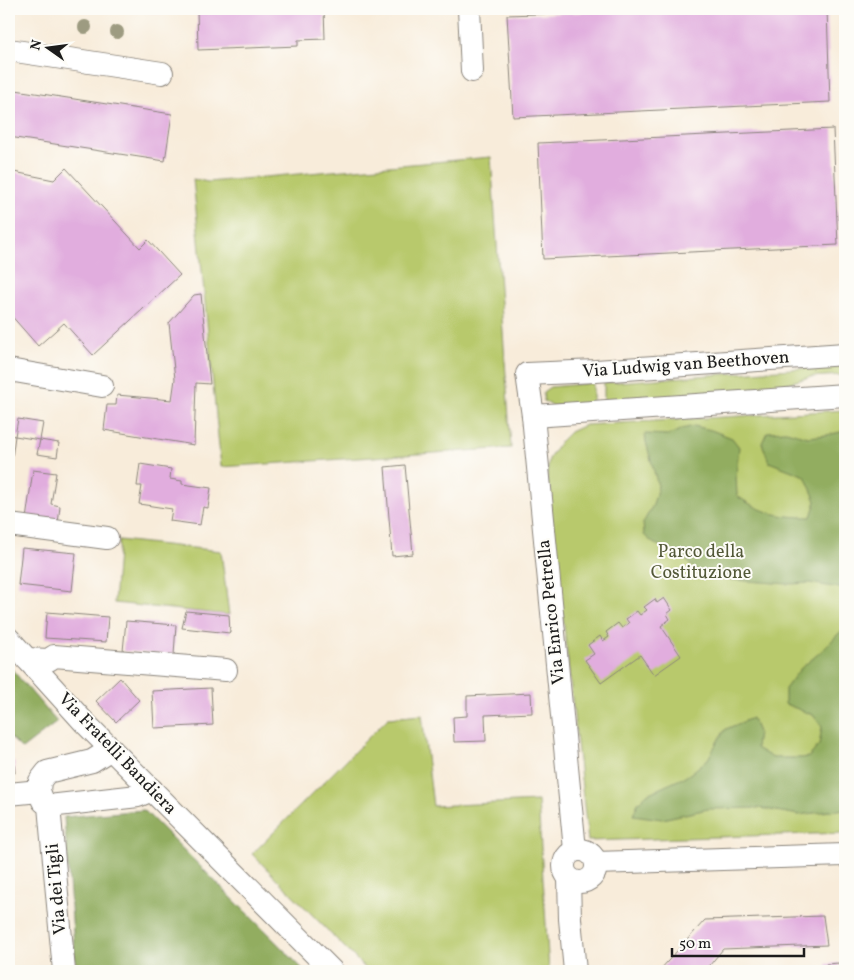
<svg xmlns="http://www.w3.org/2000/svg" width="854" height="980" viewBox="0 0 854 980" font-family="Vollkorn,serif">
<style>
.green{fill:#b8c96c;stroke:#6a7244}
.forest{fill:#92ad60;stroke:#57643e}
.building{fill:#e1adde}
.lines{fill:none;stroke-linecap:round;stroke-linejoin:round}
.minor-casing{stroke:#8a847b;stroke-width:24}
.minor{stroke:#fff;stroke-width:22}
.tree{fill:#9d9b81}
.labels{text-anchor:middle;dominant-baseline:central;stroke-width:4;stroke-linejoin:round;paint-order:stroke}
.street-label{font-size:18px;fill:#1c1c1c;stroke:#fdfcf7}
.park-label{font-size:18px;fill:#535938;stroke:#fdfcf7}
</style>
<rect width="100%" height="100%" fill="#fdfcf7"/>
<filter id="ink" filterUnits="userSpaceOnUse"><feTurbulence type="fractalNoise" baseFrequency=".02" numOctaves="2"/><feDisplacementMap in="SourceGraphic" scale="10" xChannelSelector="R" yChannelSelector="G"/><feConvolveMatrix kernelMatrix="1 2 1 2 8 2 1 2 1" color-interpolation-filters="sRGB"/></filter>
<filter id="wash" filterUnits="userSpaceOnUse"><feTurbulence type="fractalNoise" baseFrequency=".0096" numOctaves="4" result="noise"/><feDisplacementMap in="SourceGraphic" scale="20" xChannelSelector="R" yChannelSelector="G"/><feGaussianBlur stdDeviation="1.12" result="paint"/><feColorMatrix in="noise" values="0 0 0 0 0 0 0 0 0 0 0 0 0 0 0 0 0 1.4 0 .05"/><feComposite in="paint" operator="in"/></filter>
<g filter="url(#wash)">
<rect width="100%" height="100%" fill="#f8ecda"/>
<g class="green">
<path d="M491,157L511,448L221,467L193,179L208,182Z"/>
<path d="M845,365V375L810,377L764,390L604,402V383Z"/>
<path d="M593,383V403L552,406L544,401L543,392L550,387Z"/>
<path d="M845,410V833L588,841L547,475L549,459L559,443L570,432L585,425Z"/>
<path d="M119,540L221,551L229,615L114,603Z"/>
<path d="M422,715L433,806L538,801L549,971H368L252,854L388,718Z"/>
</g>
<g class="forest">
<path d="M694,426L711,430L732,438L739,447L736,475L737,496C764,514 779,517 811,517L816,501L805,476L769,462L762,443L767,432L786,431L808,437L827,435L845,431V589L810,583L788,584L722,579L694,569L683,557L674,552L653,543L644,535L643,523L653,505L658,486L646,442L645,434L669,435L682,429Z"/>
<path d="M845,630V809L799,815L759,808L708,809L662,819L633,815L638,803L647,794L685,777L691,773L708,759L720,737L726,729L752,718L758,732L756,748L773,758H801L809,757L819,745L822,727L813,715L785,704V689L800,669L824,649L841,631Z"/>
<path d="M9,666L57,722L22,749L9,736Z"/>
<path d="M144,810L305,971H76L64,817Z"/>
</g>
<g id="blocks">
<g class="building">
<path d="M132,9H161V14L132,10Z"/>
<path d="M197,9H324L325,39L298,40V46L198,50Z"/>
<path d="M684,9H827L830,102L513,117L507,15Z"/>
<path d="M9,89L172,114L165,161L9,137Z"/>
<path d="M833,129L838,245L543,259L538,143Z"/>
<path d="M66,168L140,248L148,240L180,275L93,355L64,323L38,346L9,313V171L54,180Z"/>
<path d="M201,294L210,384L196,383L194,445L104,430L107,405H116L117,395L172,400L175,379L169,323L194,295Z"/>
<path d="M18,419L43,423L40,440L15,436Z"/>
<path d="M9,435L15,436L10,473H9Z"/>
<path d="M40,440L59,443L57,457L37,454Z"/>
<path d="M140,464L171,469L170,479L182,481V484L211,488L208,508L203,507L200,525L170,521L172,509L139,504L142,486H137Z"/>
<path d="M405,465L413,554L392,556L385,467Z"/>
<path d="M33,470L56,473L51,504L60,506L58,524L26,519Z"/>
<path d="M22,548L76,553L72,591L18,585Z"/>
<path d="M664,598L672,610L667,614L670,619L661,626L681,656L654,675L640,655L601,683L585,660L594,654L588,645L600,636L603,641L609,637L606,632L618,623L622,628L629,623L626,619L637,611L640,615L647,610L644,607L655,599L657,603Z"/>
<path d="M186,611L229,615L230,633L182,628Z"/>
<path d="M47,612L108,617L106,642L45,638Z"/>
<path d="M126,621L176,625L174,655L123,651Z"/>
<path d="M120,678L139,700L116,722L96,701Z"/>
<path d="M211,688L213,725L154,728L152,691Z"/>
<path d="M531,693L532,713L485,715L486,741L454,742L453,717L467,716V696Z"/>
<path d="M14,761L15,773L9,774V762Z"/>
<path d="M823,916L827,945L723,949L705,971H659L705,920Z"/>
<path d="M839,963L840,971H827L826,964Z"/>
</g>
</g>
</g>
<g filter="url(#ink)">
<use href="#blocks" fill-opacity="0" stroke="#8a847b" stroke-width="1"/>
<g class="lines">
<defs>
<g id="minor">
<path d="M469,9L472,71"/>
<path d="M9,50L162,73"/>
<path d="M9,370L102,386"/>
<path d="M533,416L845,395"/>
<path d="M9,525L107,538"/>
<path d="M9,639L83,721L332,971"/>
<path d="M27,659L49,660L54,656L226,670"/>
<path d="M9,794L39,791"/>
<path d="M49,806L138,796L152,790"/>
<circle cx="580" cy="866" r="16"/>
<path d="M575,850L533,416L527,374L596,371L845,354"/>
<path d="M596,863L845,855"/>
<path d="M569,878L570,919L575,971"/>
<path d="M64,971L49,806L43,801L39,791L40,781L47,772L92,761L111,749"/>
</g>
</defs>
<use href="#minor" class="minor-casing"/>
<use href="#minor" class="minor"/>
</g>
<g class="tree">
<circle cx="85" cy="27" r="7"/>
<circle cx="117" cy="32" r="7"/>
</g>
</g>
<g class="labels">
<g class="street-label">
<text transform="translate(686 365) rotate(-4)">Via Ludwig van Beethoven</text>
<text transform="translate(552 612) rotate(-96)">Via Enrico Petrella</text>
<text transform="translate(117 754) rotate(46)">Via Fratelli Bandiera</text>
<text transform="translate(57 889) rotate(-95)">Via dei Tigli</text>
</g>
<g class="park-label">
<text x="701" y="552">Parco della<tspan x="701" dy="21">Costituzione</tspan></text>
</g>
</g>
<rect width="854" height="980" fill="none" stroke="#fdfcf7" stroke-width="30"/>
<g transform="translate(48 48) rotate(284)" stroke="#fdfcf7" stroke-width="4" paint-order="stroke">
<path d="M0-4L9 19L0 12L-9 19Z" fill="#1c1c1c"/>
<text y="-8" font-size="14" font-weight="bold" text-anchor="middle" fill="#1c1c1c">N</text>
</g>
<path d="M672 948v8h132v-8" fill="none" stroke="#1c1c1c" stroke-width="2.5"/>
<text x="679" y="948" font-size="15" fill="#1c1c1c" stroke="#fdfcf7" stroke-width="4" paint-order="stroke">50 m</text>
</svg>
